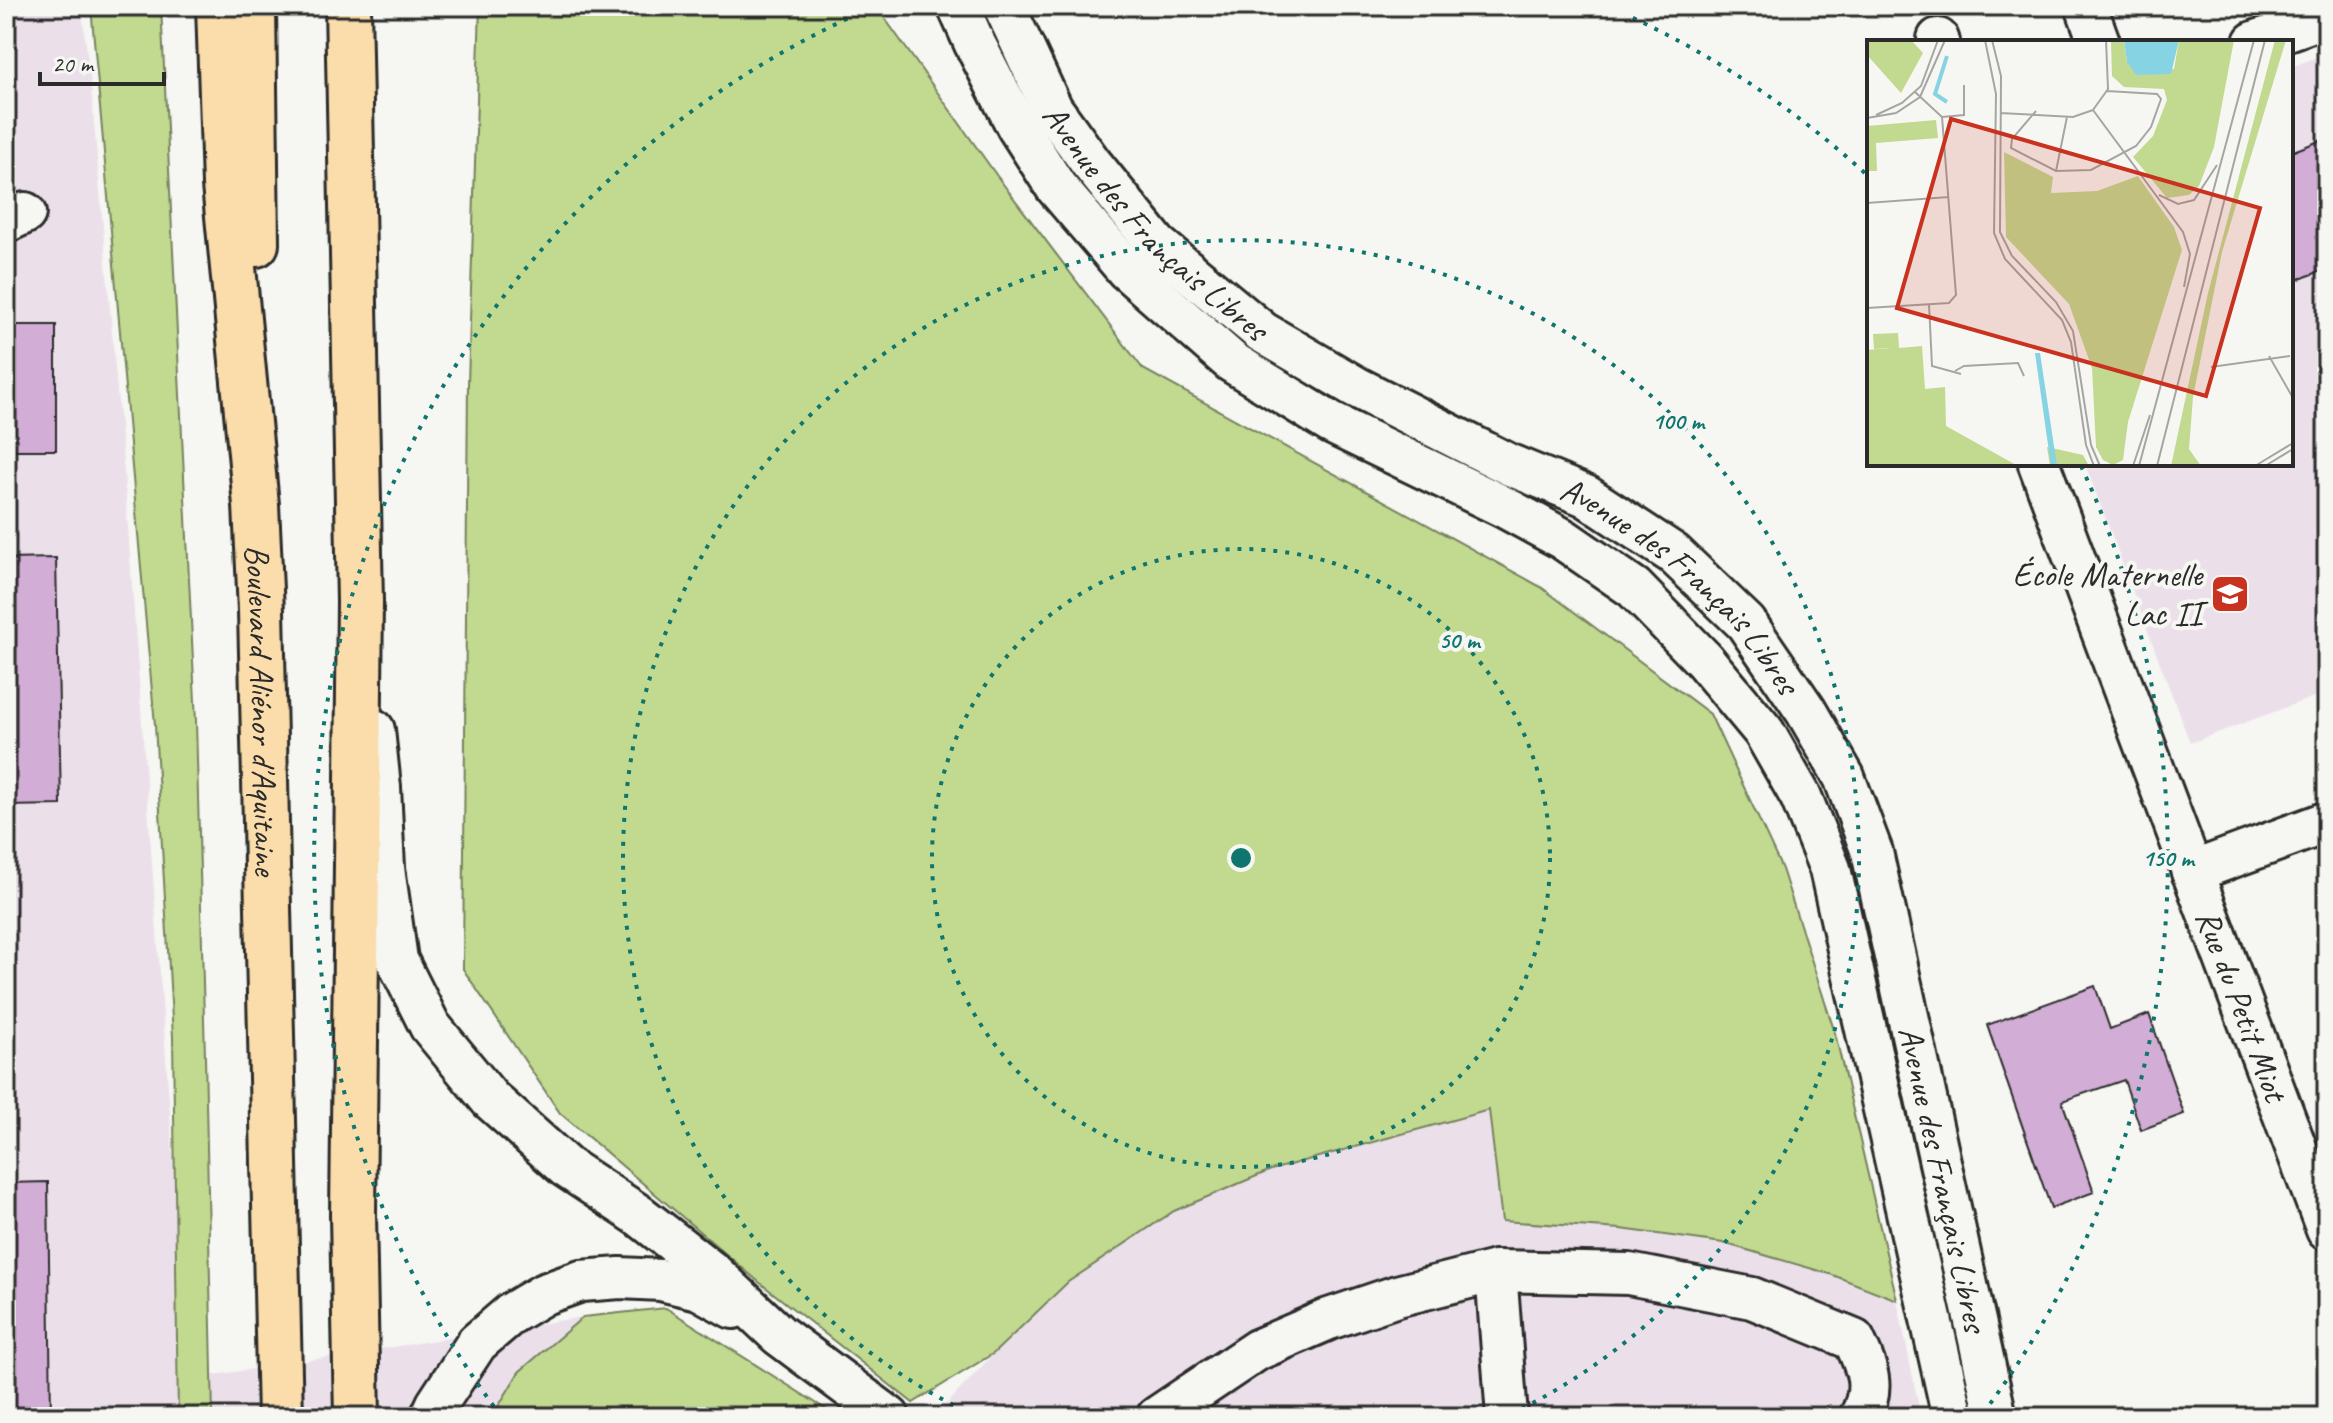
<svg xmlns="http://www.w3.org/2000/svg" width="2333" height="1423" viewBox="0 0 2333 1423" font-family="Caveat,sans-serif">
<style>
.built{fill:#ebe0ea}
.green{fill:#c1da90;stroke:#76825e;stroke-width:2}
.building{fill:#d2add6;stroke:#2b2b2b;stroke-width:2}
.lines{fill:none;stroke-linecap:round;stroke-linejoin:round}
.minor-casing{stroke:#2b2b2b;stroke-width:46}
.highway-casing{stroke:#2b2b2b;stroke-width:50}
.minor{stroke:#f6f6f2;stroke-width:40}
.highway{stroke:#faddab;stroke-width:44}
.ring{fill:none;stroke:#0f766e;stroke-width:4;stroke-dasharray:4 8}
.labels{text-anchor:middle;dominant-baseline:central;stroke-width:8;stroke-linejoin:round;paint-order:stroke}
.street-label{font-size:34px;fill:#2b2b2b;stroke:#f6f6f2}
.poi-label{font-size:34px;fill:#2b2b2b;stroke:#f6f6f2;text-anchor:end}
.inset-river{fill:none;stroke:#86d4e3;stroke-width:4}
.inset-road{fill:none;stroke:#a5a5a2;stroke-width:2}
.view{fill:#c8321e;fill-opacity:0.15;stroke:#c8321e;stroke-width:4}
.inset-edge{fill:none;stroke:#2b2b2b;stroke-width:4}
.centre{fill:#0f766e;stroke:#f6f6f2;stroke-width:4}
.ring-label{font-size:24px;text-anchor:middle;font-weight:bold;fill:#0f766e;stroke:#f6f6f2;stroke-width:8;stroke-linejoin:round;paint-order:stroke}
</style>
<rect width="100%" height="100%" fill="#f6f6f2"/>
<filter id="ink" filterUnits="userSpaceOnUse"><feTurbulence type="fractalNoise" baseFrequency=".0125" numOctaves="2"/><feDisplacementMap in="SourceGraphic" scale="16" xChannelSelector="R" yChannelSelector="G"/><feConvolveMatrix kernelMatrix="1 2 1 2 8 2 1 2 1" color-interpolation-filters="sRGB"/></filter>
<g filter="url(#ink)">
<g class="built">
<path d="M6,6H81L90,76L124,472L189,1379L583,1317L666,1308L834,1417H6Z"/>
<path d="M2327,53V692L2190,743L2085,464H2291V67Z"/>
<path d="M1489,1110L1621,1229L1723,1243L1830,1274L1897,1300L1921,1417H935L994,1353L1068,1282L1174,1211L1271,1170Z"/>
</g>
<g class="green">
<path d="M91,6H161L196,722L205,1057L213,1417H178L173,1037L155,725Z"/>
<path d="M480,6H876L997,176L1143,369L1541,587L1710,714L1782,869L1835,1033L1897,1300L1830,1274L1723,1243L1621,1229L1502,1221L1489,1110L1271,1170L1174,1211L1068,1282L994,1353L913,1403L759,1282L560,1113L463,969L468,384Z"/>
<path d="M666,1308L838,1417H492L519,1372L583,1317Z"/>
</g>
<g class="building">
<path d="M2327,138V269L2291,282V152Z"/>
<rect x="6" y="325" width="50" height="125"/>
<path d="M56,558L61,805L6,806V559Z"/>
<path d="M2095,986L2110,1029L2149,1014L2184,1114L2141,1130L2124,1080L2062,1101L2094,1192L2051,1208L1987,1025Z"/>
<path d="M48,1182L51,1417H6V1183Z"/>
</g>
<g class="lines">
<defs>
<g id="minor">
<path d="M958,6L975,44L1017,126L1056,187L1127,270L1232,362L1331,423L1504,507L1563,539L1634,588L1704,660L1764,732L1801,797L1830,869L1953,1417"/>
<path id="s1" d="M1004,6L1052,109L1091,163L1157,245L1262,332L1356,387L1510,465L1586,496L1674,554L1746,623L1806,711L1844,777L1872,852L1996,1417"/>
<path d="M2086,6L2099,42"/>
<path d="M1938,39L1939,42"/>
<path d="M2254,42L2327,16"/>
<path d="M6,222L25,213"/>
<path id="s2" d="M2039,464L2327,1230"/>
<path d="M374,730L380,787L384,868L397,960L430,1026L490,1099L566,1167L640,1216L713,1273L779,1335L889,1417"/>
<path d="M2192,872L2327,822"/>
<path d="M1496,1271L1507,1417"/>
<path d="M431,1417L437,1404L477,1343L512,1313L544,1294L581,1281L620,1278L661,1280L699,1289L733,1308"/>
<path d="M1157,1417L1257,1350L1329,1319L1397,1296L1496,1271L1629,1274L1752,1298L1854,1340C1867,1368 1876,1387 1860,1417"/>
</g>
<g id="highway">
<path id="s3" d="M219,6L225,185L256,505L261,611L280,1417"/>
<path d="M253,6L256,244"/>
<path d="M348,6L360,602L353,1215L357,1417"/>
</g>
</defs>
<use href="#minor" class="minor-casing"/>
<use href="#highway" class="highway-casing"/>
<use href="#minor" class="minor"/>
<use href="#highway" class="highway"/>
</g>
</g>
<g class="ring">
<circle cx="1241" cy="858" r="309"/>
<path d="M975 1416A618 618 0 1 1 1507 1416"/>
<path d="M501 1416A927 927 0 0 1 871 8M1611 8A927 927 0 0 1 1867 175M2081 466A927 927 0 0 1 1981 1416"/>
</g>
<defs>
<symbol id="school-square" viewBox="-11 -11 22 22"><rect x="-9" y="-9" width="18" height="18" rx="4" fill="#c8321e" stroke="#f6f6f2"/><path d="M0-5L7-2L0 1L-7-2ZM-4 1L0 2.5L4 1V4Q0 6-4 4Z" fill="#fff"/></symbol>
</defs>
<g fill-rule="evenodd">
<use href="#school-square" x="2208" y="572" width="44" height="44"/>
</g>
<g class="labels">
<g class="street-label">
<text stroke="none"><textPath href="#s1" startOffset="268">Avenue des Français Libres</textPath></text>
<text stroke="none"><textPath href="#s1" startOffset="916">Avenue des Français Libres</textPath></text>
<text stroke="none"><textPath href="#s3" startOffset="706">Boulevard Aliénor d'Aquitaine</textPath></text>
<text stroke="none"><textPath href="#s2" startOffset="578">Rue du Petit Miot</textPath></text>
<text stroke="none"><textPath href="#s1" startOffset="1588">Avenue des Français Libres</textPath></text>
</g>
<g class="poi-label">
<text x="2202" y="574">École Maternelle<tspan x="2202" dy="39">Lac II</tspan></text>
</g>
</g>
<g transform="translate(1867 40)">
<rect width="426" height="426" fill="#f6f6f2"/>
<path d="M0,0H44L56,13L34,53L0,15ZM244,0H257L260,22L307,29L312,0H367L347,107L332,146L322,155L300,158L266,117L286,96L300,60L297,49L257,47L245,36ZM408,0H419L355,212L326,357L322,409L334,426H304L341,253ZM69,80L71,98L9,103L10,131H0V86ZM137,112L186,137L184,153L230,151L271,136L307,187L315,210L261,382L256,420L246,425L236,420L229,407L225,328L202,264L139,197ZM31,293L32,308L55,306L58,349L78,347L79,386L151,426H0V310L24,308L7,309L6,294ZM180,407L216,415L222,426H183Z" fill="#c1da90"/>
<path d="M257,0H312L304,34L269,35L260,22ZM168,313H173L190,426H184Z" fill="#86d4e3"/>
<path class="inset-river" d="M80,16L68,54L80,62"/>
<path class="inset-road" d="M118,0L129,54L127,193L138,219L195,280L204,302L219,405L227,426M125,0L134,36L133,192L145,216L189,262L206,291L224,405L233,426M239,0L241,49L226,70L316,192L323,214L317,247M169,71L145,99L144,108L189,131L224,130L269,106L284,87L294,59L290,54L240,51M133,73L206,77L226,70M9,75L35,63L54,46L71,0M75,77L97,75V45M0,78L29,73L53,57L78,0M189,131L200,77M292,155L311,164L327,160L350,125M0,163L82,157M62,264L65,326L94,334M0,268L82,263L89,255L75,77L48,52M426,269V296M402,316L426,358M344,327L423,316M88,331L97,326L151,323L157,336M266,426L283,375M272,426L387,0M290,426L398,0M388,426L426,403M398,426L426,409"/>
<path class="view" d="M84,79L393,168L339,356L30,268Z"/>
<rect width="426" height="426" class="inset-edge"/>
</g>
<circle cx="1241" cy="858" r="12" class="centre"/>
<g class="ring-label">
<text x="1678" y="429">100 m</text>
<text x="1459" y="648">50 m</text>
<text x="2168" y="866">150 m</text>
</g>
<rect width="2333" height="1423" fill="none" stroke="#f6f6f2" stroke-width="32"/>
<rect x="16" y="16" width="2301" height="1391" fill="none" stroke="#2b2b2b" stroke-width="3" filter="url(#ink)"/>
<path d="M40 72v12h124v-12" fill="none" stroke="#2b2b2b" stroke-width="4"/>
<text x="52" y="72" font-size="24" fill="#2b2b2b" stroke="#f6f6f2" stroke-width="6" paint-order="stroke">20 m</text>
</svg>
